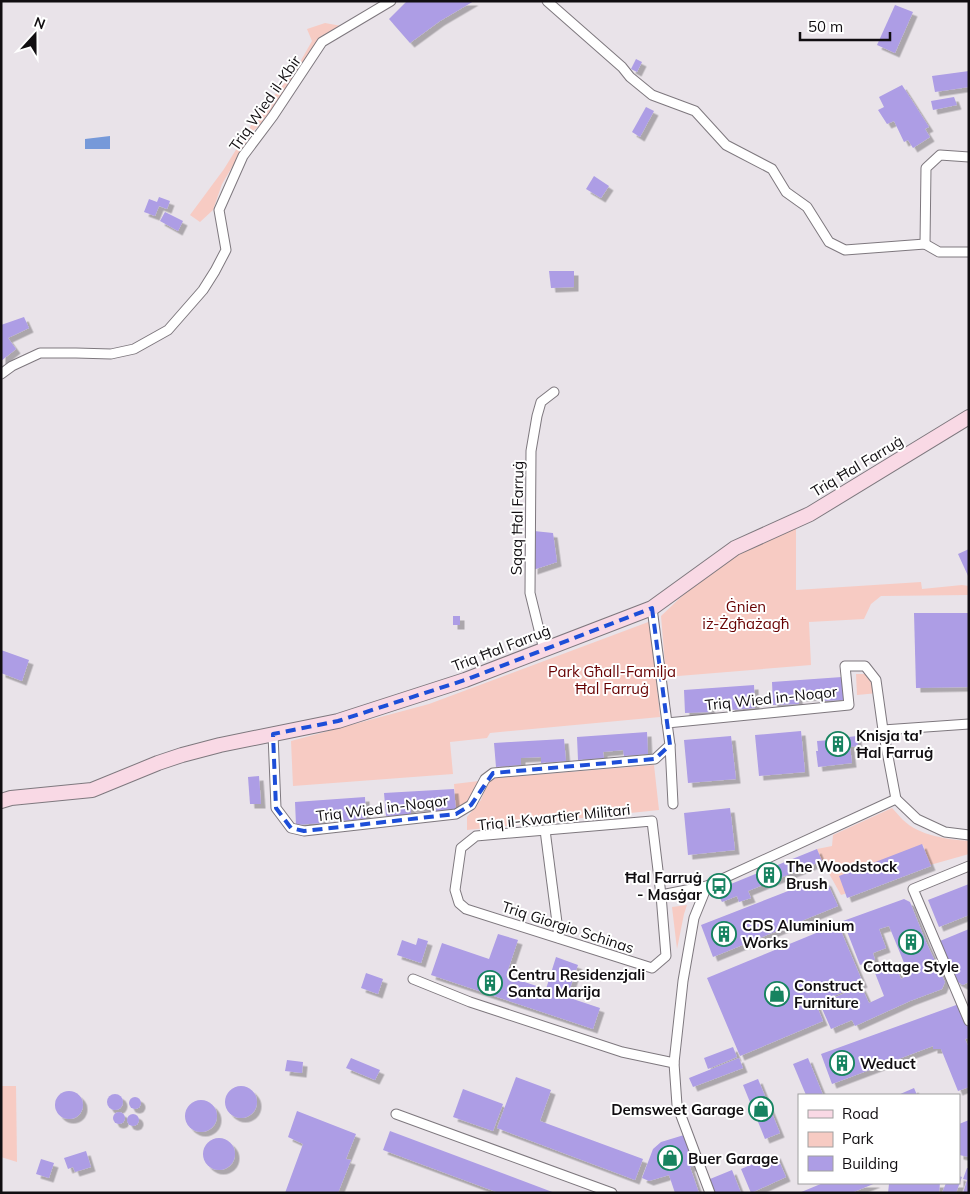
<svg xmlns="http://www.w3.org/2000/svg" width="970" height="1194" viewBox="0 0 970 1194" font-family="Mulish,sans-serif">
<style>
.green{fill:#f7cbc3}
.water{fill:#7699d9}
.building{fill:#ad9de5;filter:url(#shadow)}
.lines{fill:none;stroke-linecap:round;stroke-linejoin:round}
.minor-casing{stroke:#7e787e;stroke-width:11}
.secondary-casing{stroke:#7e787e;stroke-width:16}
.minor{stroke:#fff;stroke-width:9}
.secondary{stroke:#f9d9e5;stroke-width:14}
.marked{fill:none;stroke:#1d4ed8;stroke-width:4;stroke-dasharray:10 6;stroke-linejoin:round}
.labels{text-anchor:middle;dominant-baseline:central;stroke-width:4;stroke-linejoin:round;paint-order:stroke}
.street-label{font-size:15px;fill:#110e11;stroke:#fff}
.park-label{font-size:15px;fill:#670000;stroke:#fff}
.poi-label{font-size:15px;font-weight:bold;fill:#110e11;stroke:#fff;text-anchor:start}
</style>
<defs>
<filter id="shadow"><feDropShadow dx="4.5" dy="4.5" stdDeviation="0" flood-color="#0004"/></filter>
</defs>
<rect width="100%" height="100%" fill="#e9e3e9"/>
<g class="green">
<path d="M325,23L347,27L321,36L311,58L259,126L254,130L222,184L213,210L200,222L190,215L224,169L257,116L295,71L312,41L307,29Z"/>
<path d="M796,527V590L921,582L922,589L962,585L969,586V595L881,596L871,604L864,619L809,622L811,665L666,677L661,616L699,580L743,549Z"/>
<path d="M651,621L660,717L490,733L487,738L450,742L453,774L293,786L291,741L429,704Z"/>
<path d="M856,674H870L878,693L857,695Z"/>
<path d="M654,765L659,810L467,830V817L481,800L487,784L495,778Z"/>
<path d="M479,781C473,797 473,803 456,810L454,784Z"/>
<path d="M892,808C896,812 899,816 903,820C920,836 946,839 969,841V854L930,865L923,845L892,858L900,876L841,895L822,861L817,849L832,846L833,835Z"/>
<path d="M687,905L684,914L677,949L672,907Z"/>
<path d="M1,1086H16L17,1162L1,1157Z"/>
</g>
<path class="water" d="M110,136V149H85V139Z"/>
<g class="building">
<path d="M407,1H474L440,21L410,43L389,19Z"/>
<path d="M895,5L913,12L895,53L877,45Z"/>
<path d="M636,59L642,62L637,72L631,69Z"/>
<path d="M969,71V87L935,92L932,76Z"/>
<path d="M902,85L929,127L925,129L930,137L913,148L908,140L904,142L894,121L887,124L878,110L884,107L879,97Z"/>
<path d="M954,97L957,105L933,110L931,101Z"/>
<path d="M646,107L654,111L640,137L632,132Z"/>
<path d="M594,176L609,186L601,198L586,189Z"/>
<path d="M159,197L170,201L167,209L159,206L155,216L144,212L149,199L157,202Z"/>
<path d="M165,212L183,221L178,231L160,221Z"/>
<path d="M549,271H574V287L551,288Z"/>
<path d="M24,317L29,328L8,338L16,349L1,361V325Z"/>
<path d="M534,531L553,533L557,562L533,570Z"/>
<path d="M969,549V578L958,554Z"/>
<path d="M914,613H969V687L916,688Z"/>
<rect x="453" y="616" width="7" height="9"/>
<path d="M1,650L29,660L22,681L1,673Z"/>
<path d="M842,677L844,700L819,701L818,696L798,697L799,704L773,705L772,682Z"/>
<path d="M754,685L755,708L731,710L730,704L710,705L711,712L685,713L684,690Z"/>
<path d="M801,731L805,772L759,776L755,735Z"/>
<path d="M647,732L648,754L624,756L623,750L603,752L604,758L578,760L577,737Z"/>
<path d="M839,735L840,738L857,736L858,746L850,747L852,763L818,767L816,751H818L817,741L832,740L831,736Z"/>
<path d="M731,736L736,779L688,783L684,740Z"/>
<path d="M564,739L566,761L541,763V757L521,758V765L496,767L494,743Z"/>
<path d="M259,776L261,804H250L248,777Z"/>
<path d="M454,789L456,810L431,813V807L411,808V815L386,816L384,793Z"/>
<path d="M365,797L366,819L341,821V815L321,817L322,823L296,825L295,802Z"/>
<path d="M730,808L735,850L688,855L684,813Z"/>
<path d="M922,844L931,866L847,898L839,876Z"/>
<path d="M817,849L822,861L748,891L751,898L739,902L737,896L722,902L716,890Z"/>
<path d="M819,879L827,882L838,906L713,957L701,925Z"/>
<path d="M969,884V915L939,927L928,900Z"/>
<path d="M904,899L910,902L926,942L945,982L942,989L910,1001L855,1026L852,1020L831,1029L820,1004L861,986L869,1003L884,996L875,973L895,965L901,979L909,975L889,926L879,929L886,948L873,953L875,960L860,965L843,921Z"/>
<path d="M838,924L863,983L816,1004L823,1021L740,1056L707,978Z"/>
<path d="M969,929V982L963,985L956,981L940,941Z"/>
<path d="M498,934L518,940L506,976L546,989L556,957L578,965L567,997L600,1008L593,1029L431,975L442,943L489,959Z"/>
<path d="M418,938L428,941L421,963L397,955L402,940L416,945Z"/>
<path d="M366,973L383,979L378,994L361,988Z"/>
<path d="M959,1004L969,1030V1038L965,1039L969,1048V1087L958,1091L941,1049H933V1046L832,1084L821,1054Z"/>
<path d="M733,1047L737,1057L708,1069L704,1058Z"/>
<path d="M351,1058L380,1070L375,1080L346,1068Z"/>
<path d="M739,1058L743,1068L693,1087L689,1078Z"/>
<path d="M808,1058L823,1095H806L793,1064Z"/>
<path d="M287,1060L303,1062L302,1073L285,1071Z"/>
<path d="M516,1077L551,1090L540,1121L643,1159L635,1180L497,1128Z"/>
<path d="M758,1079L780,1133L765,1139L743,1085Z"/>
<circle cx="241" cy="1102" r="16"/>
<path d="M914,1088L917,1095H898Z"/>
<path d="M463,1089L503,1104L493,1131L453,1117Z"/>
<circle cx="69" cy="1105" r="14"/>
<circle cx="115" cy="1102" r="8"/>
<circle cx="135" cy="1103" r="6"/>
<circle cx="201" cy="1116" r="16"/>
<path d="M297,1111L356,1134L346,1159L351,1160L338,1193H285L303,1144L288,1137Z"/>
<circle cx="119" cy="1118" r="6"/>
<circle cx="133" cy="1120" r="6"/>
<path d="M969,1120V1157L959,1155V1124Z"/>
<path d="M390,1131L555,1193H499L383,1150Z"/>
<path d="M684,1135L693,1166L690,1167L699,1193H675L669,1175L649,1181L642,1178L653,1149L661,1142Z"/>
<circle cx="219" cy="1154" r="16"/>
<path d="M86,1151L91,1167L75,1172L73,1167L68,1169L64,1158Z"/>
<path d="M776,1154L786,1177L751,1193L741,1169Z"/>
<path d="M41,1159L54,1163L49,1178L36,1174Z"/>
<path d="M967,1168H969V1193H963L967,1180L963,1179Z"/>
<path d="M732,1170L741,1193H715L710,1179Z"/>
<path d="M959,1176L962,1177L956,1193H942L946,1183H959Z"/>
<path d="M823,1183H876L851,1193H799Z"/>
<path d="M892,1183H940L939,1193H888L889,1184Z"/>
</g>
<g class="lines">
<defs>
<g id="minor">
<path d="M547,1L622,67L630,77L652,95L695,111L726,145L772,169L786,192L807,207L829,242L845,250L925,244L939,252H969"/>
<path d="M925,244L926,168L940,155L969,157"/>
<path d="M1,374L12,366L40,353H76L111,354L134,349L168,330L203,290L215,271L226,250L219,210L243,156L273,116L322,42L391,1"/>
<path d="M652,608L667,723"/>
<path d="M544,650L530,593L531,451L537,416L541,402L554,392"/>
<path d="M883,730L969,724"/>
<path d="M273,734L276,808L291,828L304,831L456,814L471,805L485,779L493,773L655,759L670,745L667,723L849,705L845,666H865L876,680L883,730L896,799"/>
<path d="M670,745L673,804"/>
<path d="M896,799L917,819L945,832L969,835"/>
<path d="M652,821L661,895L666,956L652,968L466,909L459,903L455,890L461,848L476,836Z"/>
<path d="M545,830L559,938"/>
<path d="M969,866L913,889L969,1021"/>
<path d="M707,886L694,918L683,981L674,1063L677,1105L710,1193"/>
<path d="M661,895L707,886L896,799"/>
<path d="M413,979L470,1002L622,1052L674,1063"/>
<path d="M396,1114L612,1193"/>
</g>
<path id="secondary" d="M1,801L11,798L92,790L158,763L182,755L220,745L338,721L465,680L652,608L735,548L810,514L969,417"/>
</defs>
<use href="#minor" class="minor-casing"/>
<use href="#secondary" class="secondary-casing"/>
<use href="#minor" class="minor"/>
<use href="#secondary" class="secondary"/>
</g>
<path class="marked" d="M652,608L670,745L655,759L493,773L471,805L456,814L304,831L291,828L276,808L273,734L338,721L465,680Z"/>
<defs>
<symbol id="building-ring" viewBox="-11 -11 22 22"><circle r="9.5" fill="#fff" stroke="#178360" stroke-width="1.5"/><path d="M-4-6H4V6H1V3H-1V6H-4ZM-2.5-4.3h1.7v1.8h-1.7ZM.8-4.3h1.7v1.8H.8ZM-2.5-1h1.7V.8h-1.7ZM.8-1h1.7V.8H.8Z" fill="#178360"/></symbol>
<symbol id="bus-ring" viewBox="-11 -11 22 22"><circle r="9.5" fill="#fff" stroke="#178360" stroke-width="1.5"/><path d="M-5-6H5V4H4V6H2V4H-2V6H-4V4H-5ZM-3.5-4V0h7V-4ZM-3.5 1.2v1.5H-2V1.2ZM2 1.2v1.5H3.5V1.2Z" fill="#178360"/></symbol>
<symbol id="shop-ring" viewBox="-11 -11 22 22"><circle r="9.5" fill="#fff" stroke="#178360" stroke-width="1.5"/><path d="M-5-2.5h2.3a2.7 3.5 0 0 1 5.4 0H5L5.5 6h-11ZM-1.5-2.5h3a1.5 2.3 0 0 0-3 0Z" fill="#178360"/></symbol>
</defs>
<g fill-rule="evenodd">
<use href="#building-ring" x="824" y="730" width="28" height="28"/>
<use href="#building-ring" x="755" y="861" width="28" height="28"/>
<use href="#bus-ring" x="705" y="872" width="28" height="28"/>
<use href="#building-ring" x="710" y="920" width="28" height="28"/>
<use href="#building-ring" x="897" y="928" width="28" height="28"/>
<use href="#building-ring" x="476" y="969" width="28" height="28"/>
<use href="#shop-ring" x="763" y="980" width="28" height="28"/>
<use href="#building-ring" x="828" y="1049" width="28" height="28"/>
<use href="#shop-ring" x="747" y="1095" width="28" height="28"/>
<use href="#shop-ring" x="656" y="1144" width="28" height="28"/>
</g>
<g class="labels">
<g class="street-label">
<text transform="translate(265 103) rotate(-55)">Triq Wied il-Kbir</text>
<text transform="translate(857 466) rotate(-31)">Triq Ħal Farruġ</text>
<text transform="translate(517 518) rotate(-89)">Sqaq Ħal Farruġ</text>
<text transform="translate(501 648) rotate(-21)">Triq Ħal Farruġ</text>
<text transform="translate(771 698) rotate(-6)">Triq Wied in-Noqor</text>
<text transform="translate(382 808) rotate(-7)">Triq Wied in-Noqor</text>
<text transform="translate(554 817) rotate(-6)">Triq il-Kwartier Militari</text>
<text transform="translate(568 927) rotate(18)">Triq Giorgio Schinas</text>
</g>
<g class="park-label">
<text x="746" y="606">Ġnien<tspan x="746" dy="17">iż-Żgħażagħ</tspan></text>
<text x="612" y="671">Park Għall-Familja<tspan x="612" dy="17">Ħal Farruġ</tspan></text>
</g>
<g class="poi-label">
<text x="856" y="735">Knisja ta'<tspan x="856" dy="17">Ħal Farruġ</tspan></text>
<text x="786" y="866">The Woodstock<tspan x="786" dy="17">Brush</tspan></text>
<text x="702" y="877" text-anchor="end">Ħal Farruġ<tspan x="702" dy="17">- Masġar</tspan></text>
<text x="742" y="925">CDS Aluminium<tspan x="742" dy="17">Works</tspan></text>
<text x="911" y="966" text-anchor="middle">Cottage Style</text>
<text x="508" y="974">Ċentru Residenzjali<tspan x="508" dy="17">Santa Marija</tspan></text>
<text x="794" y="985">Construct<tspan x="794" dy="17">Furniture</tspan></text>
<text x="860" y="1063">Weduct</text>
<text x="744" y="1109" text-anchor="end">Demsweet Garage</text>
<text x="688" y="1158">Buer Garage</text>
</g>
</g>
<rect width="970" height="1194" fill="none" stroke="#110e11" stroke-width="5"/>
<rect x="798" y="1094" width="162" height="90" fill="#ffffff" stroke="#a09fa0"/>
<rect x="808" y="1110" width="25" height="8" fill="#f9d9e5" stroke="#a09fa0"/>
<text x="842" y="1119" font-size="15" fill="#110e11">Road</text>
<rect x="808" y="1132" width="25" height="15" fill="#f7cbc3" stroke="#a09fa0"/>
<text x="842" y="1144" font-size="15" fill="#110e11">Park</text>
<rect x="808" y="1156" width="25" height="15" fill="#ad9de5" stroke="#a09fa0"/>
<text x="842" y="1169" font-size="15" fill="#110e11">Building</text>
<g transform="translate(35 35) rotate(21)" stroke="#ffffff" stroke-width="4" paint-order="stroke">
<path d="M0-4L9 19L0 12L-9 19Z" fill="#110e11"/>
<text y="-8" font-size="14" font-weight="bold" text-anchor="middle" fill="#110e11">N</text>
</g>
<path d="M800 32v8h90v-8" fill="none" stroke="#110e11" stroke-width="2.5"/>
<text x="808" y="32" font-size="15" fill="#110e11" stroke="#ffffff" stroke-width="4" paint-order="stroke">50 m</text>
</svg>
